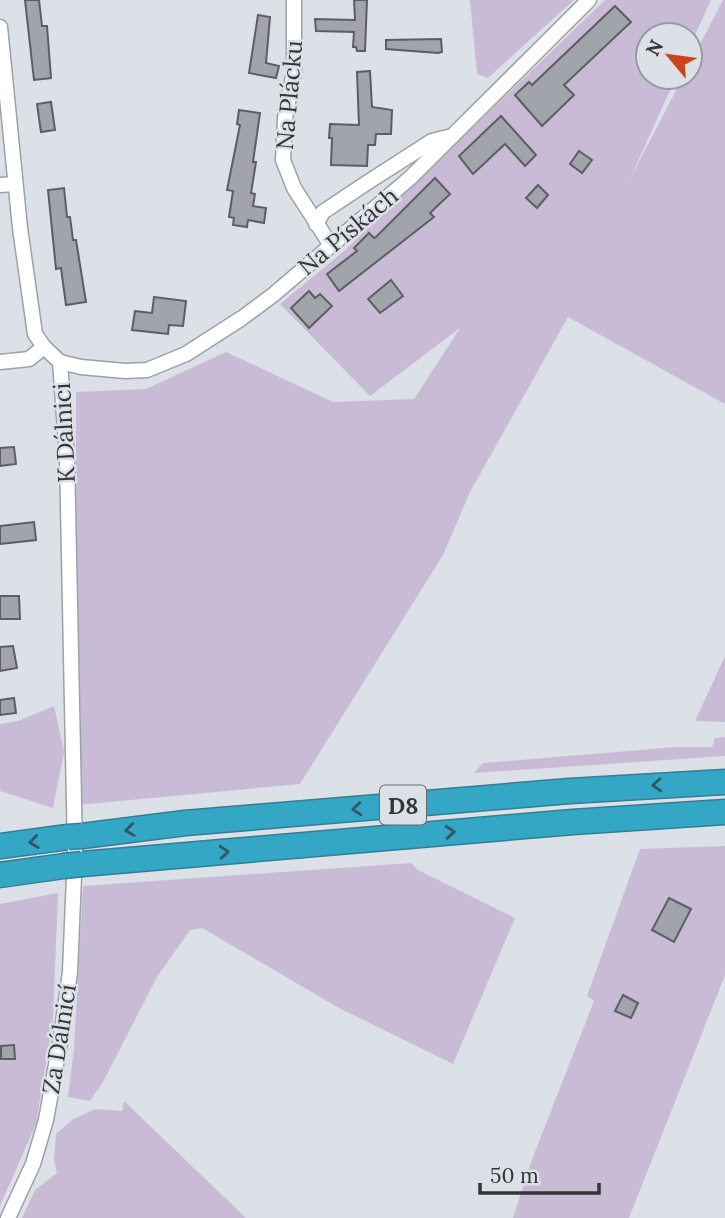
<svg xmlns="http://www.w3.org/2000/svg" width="725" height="1218" viewBox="0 0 725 1218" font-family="Lora,serif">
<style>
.green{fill:#c9bbd6}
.building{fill:#a2a4ab;stroke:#5d5e64;stroke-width:2}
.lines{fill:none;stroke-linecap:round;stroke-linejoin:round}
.minor-casing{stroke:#9ca1a7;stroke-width:17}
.motorway-casing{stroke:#347e94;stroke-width:27}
.minor{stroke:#fff;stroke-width:14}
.motorway{stroke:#34a6c6;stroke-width:24}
.motorway-bridge-casing{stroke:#347e94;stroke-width:27;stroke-linecap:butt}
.motorway-bridge{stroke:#34a6c6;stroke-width:24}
.oneway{stroke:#335762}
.labels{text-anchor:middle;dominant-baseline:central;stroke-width:5;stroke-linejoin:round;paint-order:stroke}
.shield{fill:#dce1e7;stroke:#66696c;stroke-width:2}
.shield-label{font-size:23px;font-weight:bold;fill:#333537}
.street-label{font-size:24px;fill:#333537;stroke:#dce1e7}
</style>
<rect width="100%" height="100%" fill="#dce1e7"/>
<g class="green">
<path d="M470,0H574L488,78L477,74Z"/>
<path d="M605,0H711L690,46V35H648V77H676L630,179L683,77H690V63L723,0H725V404L568,317L470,492L443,555L300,784L77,805L76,392L146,389L226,352L333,402L414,399L460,328L370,396L280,304L344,251Z"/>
<path d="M725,656V722L695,721Z"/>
<path d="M54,706L64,752L53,808L0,791V724L18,721Z"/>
<path d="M725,737V756L474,773L483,763L676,747H712L715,738Z"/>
<path d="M725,846V975L629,1218H513L531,1162L594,1001L587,996L640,849Z"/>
<path d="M411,863L418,870L515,918L453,1064L339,1008L202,928L190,930L157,977L104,1080L90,1101L68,1097L74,1048L83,886Z"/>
<path d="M58,893L53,1019L36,1124L0,1206V904Z"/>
<path d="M124,1101L246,1218H22L35,1190L57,1173L54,1160L56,1134L72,1120L95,1109L122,1111Z"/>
</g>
<g class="building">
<path d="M25,0H39L42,26H47L51,78L34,80Z"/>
<path d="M354,0H367L365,51H357L356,47H353L354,32L316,31L315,19L355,20Z"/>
<path d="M615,6L631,22L564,85L574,95L542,126L515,95L529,82L532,85Z"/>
<path d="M258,15L270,17L266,63L279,66L276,78L249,73Z"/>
<path d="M441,39L442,52L438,53L386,49V40Z"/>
<path d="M370,71L372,107L392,110L391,134H376L375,145H368L367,166L331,165L332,138H329L330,124L359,125L357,72Z"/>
<path d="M51,102L55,130L41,132L37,104Z"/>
<path d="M239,110L260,113L253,162H256L251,193L255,194L253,206L266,208L264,223L248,220L247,227L233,225L234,218L229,217L233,191L227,190L240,125L237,124Z"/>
<path d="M501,116L536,155L525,166L505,144L473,174L459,156Z"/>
<path d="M579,151L592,160L582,173L570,164Z"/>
<path d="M435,178L450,194L430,213L434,217L339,291L327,274L357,251L354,248L369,233L374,238L376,237Z"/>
<path d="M538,185L548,195L537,208L526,198Z"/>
<path d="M64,188L67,217H70L73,240H76L86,302L66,305L61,268L56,269L48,190Z"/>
<path d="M391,280L403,296L380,313L368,299Z"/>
<path d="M309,291L315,298L320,294L332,306L309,328L291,308Z"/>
<path d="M154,297L186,301L183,326L169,325L168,334L132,330L135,311L152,313Z"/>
<path d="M14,447L16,464L0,466V448Z"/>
<path d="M34,522L36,540L0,544V526Z"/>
<path d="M0,596H19L20,619H0Z"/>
<path d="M13,646L17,668L0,671V647Z"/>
<path d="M14,698L16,713L0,715V700Z"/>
<path d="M669,898L691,909L674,942L652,930Z"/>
<path d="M623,995L638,1003L631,1018L615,1011Z"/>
<path d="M14,1045L15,1059H1V1046Z"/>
</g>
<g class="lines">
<defs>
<g id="minor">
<path d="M294,0V71L285,118L283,160L294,188L330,244"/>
<path d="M0,27L20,228L35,334L44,347L60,362L67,457L75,852L70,972L61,1037L46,1120L33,1164L8,1218"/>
<path d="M0,185L15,184"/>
<path d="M316,224L323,212L365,184L432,141L448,137"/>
<path d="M0,362L29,359L44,347"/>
<path d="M60,362L81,367L125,371L147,370L186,354L242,318L273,295L410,178L589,0"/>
</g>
<g id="motorway">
<path d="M82,836L185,823L570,791L725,782"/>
<path d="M0,846L68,837"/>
<path d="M82,864L573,822L725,812"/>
<path d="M0,875L64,866"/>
</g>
</defs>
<use href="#minor" class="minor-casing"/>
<use href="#motorway" class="motorway-casing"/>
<use href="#minor" class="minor"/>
<use href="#motorway" class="motorway"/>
<defs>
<g id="motorway-bridge">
<path d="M68,837L82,836"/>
<path d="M64,866L82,864"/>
</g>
</defs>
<use href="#motorway-bridge" class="motorway-bridge-casing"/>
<use href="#motorway-bridge" class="motorway-bridge"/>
</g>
<defs><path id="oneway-chevron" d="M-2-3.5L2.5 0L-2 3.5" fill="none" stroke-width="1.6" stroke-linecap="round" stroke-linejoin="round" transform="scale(1.75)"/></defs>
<g class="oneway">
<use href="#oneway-chevron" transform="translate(657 785) rotate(177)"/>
<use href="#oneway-chevron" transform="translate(357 809) rotate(175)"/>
<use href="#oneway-chevron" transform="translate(130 830) rotate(173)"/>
<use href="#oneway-chevron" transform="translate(450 832) rotate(-5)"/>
<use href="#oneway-chevron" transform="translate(34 842) rotate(173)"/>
<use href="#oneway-chevron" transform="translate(224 852) rotate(-5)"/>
</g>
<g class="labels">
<rect class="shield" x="380" y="785.5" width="46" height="39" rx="5"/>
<g class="shield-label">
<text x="403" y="805">D8</text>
</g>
<g class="street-label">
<text transform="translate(289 95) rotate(-85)">Na Plácku</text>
<text transform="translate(348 231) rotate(-40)">Na Pískách</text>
<text transform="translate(64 433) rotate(-93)">K Dálnici</text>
<text transform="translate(59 1039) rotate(-81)">Za Dálnicí</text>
</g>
</g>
<g transform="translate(669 56) rotate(299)"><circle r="33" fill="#dce1e7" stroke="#989ca1" stroke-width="2"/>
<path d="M0-5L12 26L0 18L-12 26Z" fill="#cc431d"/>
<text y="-10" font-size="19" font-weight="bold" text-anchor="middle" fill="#333537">N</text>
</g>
<path d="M480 1183v10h119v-10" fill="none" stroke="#333537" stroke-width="3.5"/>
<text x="490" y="1183" font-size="21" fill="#333537" stroke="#dce1e7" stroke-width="5" paint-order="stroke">50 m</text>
</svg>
